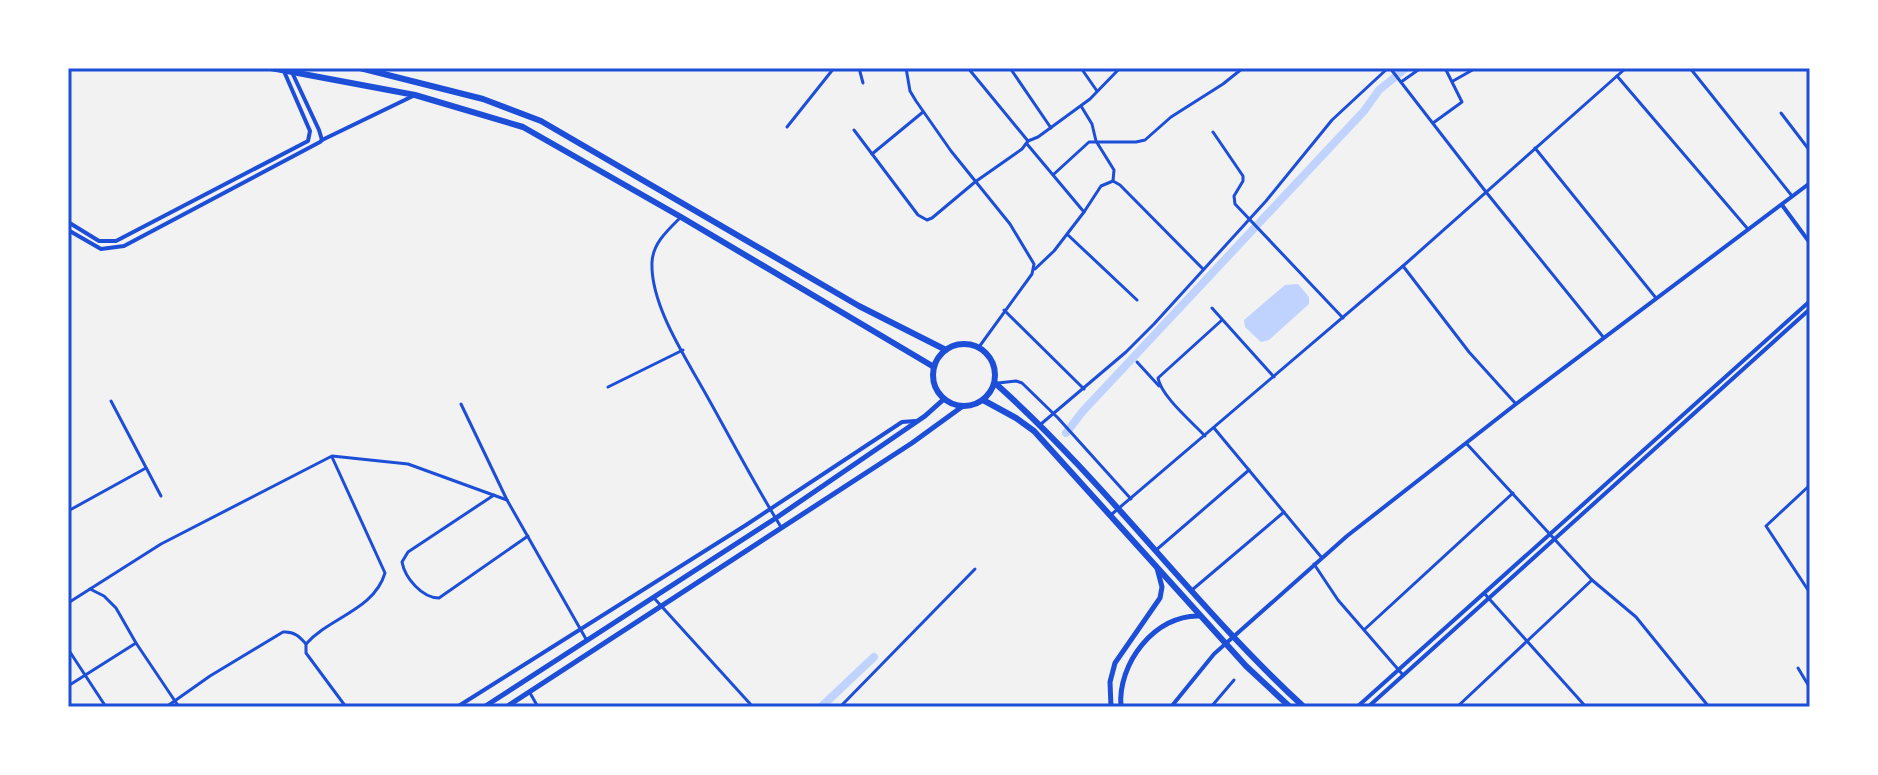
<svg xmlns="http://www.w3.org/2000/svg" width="1878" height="775" viewBox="0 0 1878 775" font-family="'Source Serif 4',serif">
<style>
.water{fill:#bfd3fe}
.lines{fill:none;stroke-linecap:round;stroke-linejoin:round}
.canal{stroke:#bfd3fe;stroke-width:8}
.minor{stroke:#1d4ed8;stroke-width:3}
.tertiary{stroke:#1d4ed8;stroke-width:4}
.secondary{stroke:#1d4ed8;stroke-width:5}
.primary{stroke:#1d4ed8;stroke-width:5}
.trunk{stroke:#1d4ed8;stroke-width:6}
.neatline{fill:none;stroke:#1d4ed8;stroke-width:3}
</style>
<rect width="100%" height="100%" fill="#f2f2f2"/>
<path class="water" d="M1298,284L1309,297V304L1269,340L1261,342L1245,327L1244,320L1285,285Z"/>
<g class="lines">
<g class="canal">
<path d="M1066,433L1083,411L1364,111L1379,90L1406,68"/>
<path d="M821,707L874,657"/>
</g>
<g class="minor">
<path d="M859,68L863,83"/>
<path d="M906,68L910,91L916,101L951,151L1010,224L1034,264L1032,274L979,347"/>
<path d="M1010,68L1051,128"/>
<path d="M1081,68L1097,91"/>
<path d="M1390,68L1486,192L1604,338"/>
<path d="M1690,68L1792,196"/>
<path d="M1617,76L1747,228"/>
<path d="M1453,81L1476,68"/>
<path d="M1401,82L1421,68"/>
<path d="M1081,106L1092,124L1096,141L1114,170L1113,181"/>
<path d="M1781,113L1810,151"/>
<path d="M1433,123L1462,102L1445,68"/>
<path d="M787,127L834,68"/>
<path d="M854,130L918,215L927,220L932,218L975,182L1022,149L1028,141L968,68"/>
<path d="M1213,132L1243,176V181L1234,196L1235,204L1343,318"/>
<path d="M1028,141L1038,137L1090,99L1120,68"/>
<path d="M1027,144L1084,212L1101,186L1113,181L1120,185L1203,269"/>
<path d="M1535,148L1656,298"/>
<path d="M872,154L923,112"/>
<path d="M1054,174L1089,142H1136L1145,140L1171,117L1223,84L1243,68"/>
<path d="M681,217C668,230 653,243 652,262C650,306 688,361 708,398C732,441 755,485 781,527"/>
<path d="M1068,235L1137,300"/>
<path d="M1403,266L1469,352L1516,404"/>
<path d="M1035,269L1054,251L1084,212"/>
<path d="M1212,308L1274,377"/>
<path d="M1004,310L1084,389"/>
<path d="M1137,362L1159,386"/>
<path d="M998,383L1016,381L1022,383L1058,418L1131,499"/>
<path d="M608,387L683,350"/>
<path d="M111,401L161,496"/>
<path d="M461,404L507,500"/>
<path d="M1041,424L1126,352L1154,324L1266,201L1332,120L1388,68"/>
<path d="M1214,428L1322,558"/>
<path d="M1205,436C1192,422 1161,396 1158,378L1222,320"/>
<path d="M1466,443L1592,580L1636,617L1709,707"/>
<path d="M332,457L385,573C374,610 330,617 306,644V653L346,707"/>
<path d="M1810,485L1766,526L1810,593"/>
<path d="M494,495L408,552L402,562C405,578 422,598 439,598L528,536"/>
<path d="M68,511L146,468"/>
<path d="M1112,514L1403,266L1626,68"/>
<path d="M1155,551L1249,470"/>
<path d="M1314,564L1338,600L1403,675"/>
<path d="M90,589L104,596L116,608L136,643L179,707"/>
<path d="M1192,590L1284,512"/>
<path d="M1484,593L1586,707"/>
<path d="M654,598L753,707"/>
<path d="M68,603L161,544L332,456L408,464L507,500L586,639"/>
<path d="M1365,629L1513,493"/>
<path d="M68,649L106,707"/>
<path d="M1798,668L1810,688"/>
<path d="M68,686L136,643"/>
<path d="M530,693L538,707"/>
<path d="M166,707L210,676L283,632C294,631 300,637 306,644"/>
<path d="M840,707L975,569"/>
<path d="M1211,707L1234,680"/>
<path d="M1457,707L1592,580"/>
</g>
<g class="tertiary">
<path d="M322,140L413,96"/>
<path d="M1782,205L1810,243"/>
<path d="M68,222L99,241H116L308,141L310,131L283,69"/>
<path d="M68,230L101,249L124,246L320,142L322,140L319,130L290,68"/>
<path d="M457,707L746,525L902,422L915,421"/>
<path d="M1171,707L1214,654L1347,536L1516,404L1810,183"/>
<path d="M1357,707L1810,301"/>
<path d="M1368,707L1810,309"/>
</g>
<g class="secondary">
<path d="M1111,707L1110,682L1115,663L1160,598L1162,587L1157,568"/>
<path d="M1121,707C1117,664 1155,614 1200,616"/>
</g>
<g class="primary">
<path d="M484,707L776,518L925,416L944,399"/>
<path d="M506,707L912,443L963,406"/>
</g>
<g class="trunk">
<path d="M271,68L415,95L523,127L681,217L934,367"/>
<path d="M360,68L483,99L541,121L859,306L946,350"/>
<circle cx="964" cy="375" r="31"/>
<path d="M995,383C1107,483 1194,606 1304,707"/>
<path d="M983,400L1016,418L1034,431L1246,666L1290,707"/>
</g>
</g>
<rect width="1878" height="775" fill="none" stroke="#ffffff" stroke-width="140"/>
<rect x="70" y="70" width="1738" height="635" class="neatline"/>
</svg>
